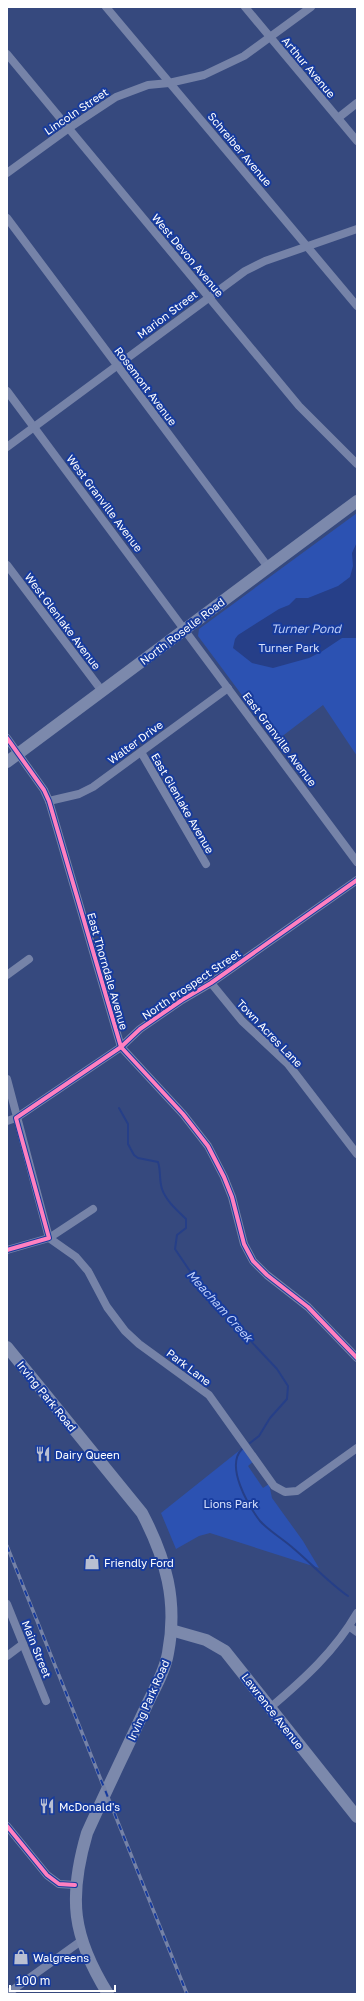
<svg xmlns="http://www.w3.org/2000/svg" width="364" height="2001" viewBox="0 0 364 2001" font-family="'Golos Text',sans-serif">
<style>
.green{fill:#2c52b2}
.water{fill:#263f88}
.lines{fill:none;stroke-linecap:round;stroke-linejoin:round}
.stream{stroke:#263f88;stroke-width:2}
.street{stroke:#7683a8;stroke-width:8}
.secondary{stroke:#7c89ac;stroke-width:12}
.rail-casing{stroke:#7582a7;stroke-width:3.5}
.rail{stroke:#173b9d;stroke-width:2;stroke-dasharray:6;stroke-linecap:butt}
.cycleway-casing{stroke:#173b9d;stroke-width:6}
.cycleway{stroke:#ff80c0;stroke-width:4}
.labels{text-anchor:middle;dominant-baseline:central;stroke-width:4;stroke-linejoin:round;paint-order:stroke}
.street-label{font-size:11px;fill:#fff;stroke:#173b9d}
.park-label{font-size:11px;fill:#d7e1fc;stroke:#173b9d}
.poi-label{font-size:11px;fill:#fff;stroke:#173b9d;text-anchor:start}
.water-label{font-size:12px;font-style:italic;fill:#bccdf9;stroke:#173b9d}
</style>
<rect width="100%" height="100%" fill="#36497e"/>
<g class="green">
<path d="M357,513V756L323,705L276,741L198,636L199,629Z"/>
<path d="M245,1446L255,1460L248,1466L263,1488L269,1484L272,1498L303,1541L319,1568L210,1533L199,1536L176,1549L161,1513Z"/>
</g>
<path class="water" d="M357,542V638H342L321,652L309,658L273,668L252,663L233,648L235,639L238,635L279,609L289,605L296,598H308L338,586L350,577L353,566L352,553Z"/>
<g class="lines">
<g class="stream">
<path d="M119,1108L128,1124V1144L134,1155L138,1158L158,1162C161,1171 159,1180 162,1189C166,1201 178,1211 186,1219V1228L177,1235L175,1249L202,1289L277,1369L288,1386L287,1399L270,1418L259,1436L250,1443"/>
<path d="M242,1449C225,1466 248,1505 260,1521C269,1531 283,1539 293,1548C312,1564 328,1582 348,1596"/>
</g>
<g class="street">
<path d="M106,7L357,306"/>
<path d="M245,7L357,141"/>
<path d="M7,54L299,406L357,464"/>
<path d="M338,118L357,103"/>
<path d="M7,173L69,128L116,97L148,85L169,83L204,75L244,56L311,7"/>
<path d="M7,218L268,567"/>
<path d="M7,391L357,862"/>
<path d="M7,447L245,271L265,261L357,229"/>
<path d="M7,565L102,691"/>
<path d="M7,738L44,790L49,801L121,1047L183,1114L208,1146L224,1177L232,1197L244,1244L253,1261L267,1275L308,1307L357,1358"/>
<path d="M141,752L206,864"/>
<path d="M49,801L79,794L93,787L228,688"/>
<path d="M7,975L29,959"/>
<path d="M211,983L242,1021L288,1064L357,1154"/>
<path d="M7,1079L49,1238"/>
<path d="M7,1121L16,1118L121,1047L140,1029L182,1000L211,983L357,880"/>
<path d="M49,1238L76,1257L88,1271L107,1307L125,1331L139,1344L209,1395L274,1486L285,1492L297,1491L357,1448"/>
<path d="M7,1250L49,1238L93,1209"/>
<path d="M7,1604L46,1701"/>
<path d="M350,1627L357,1632"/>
<path d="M7,1656L23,1644"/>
<path d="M271,1707C304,1679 335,1651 357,1613"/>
<path d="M7,1826L47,1875L59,1884L75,1885"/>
<path d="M7,1994L81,1941"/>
</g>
<g class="secondary">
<path d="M7,762L357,501"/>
<path d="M7,1347L142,1513C166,1559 178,1601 168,1653C165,1672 153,1691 145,1709C126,1750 106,1791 87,1833C68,1898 72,1936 108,1994"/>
<path d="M171,1630L206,1640L225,1651L357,1817"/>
</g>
<defs>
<path id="rail" d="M7,1546L187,1994"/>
</defs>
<use href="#rail" class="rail-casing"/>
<use href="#rail" class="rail"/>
<defs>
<g id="cycleway">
<path d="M7,738L44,790L49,801L121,1047L183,1114L208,1146L224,1177L232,1197L244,1244L253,1261L267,1275L308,1307L357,1358"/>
<path d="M7,1250L49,1238L16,1118L121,1047L140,1029L182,1000L211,983L357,880"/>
<path d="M7,1826L47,1875L59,1884L75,1885"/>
</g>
</defs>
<use href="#cycleway" class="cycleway-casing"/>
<use href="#cycleway" class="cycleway"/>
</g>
<defs>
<symbol id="restaurant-bare" viewBox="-9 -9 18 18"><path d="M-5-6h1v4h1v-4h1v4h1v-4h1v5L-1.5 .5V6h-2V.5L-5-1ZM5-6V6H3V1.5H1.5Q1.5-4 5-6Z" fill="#b9bfd2" stroke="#173b9d" stroke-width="2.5" paint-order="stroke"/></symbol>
<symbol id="shop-bare" viewBox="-9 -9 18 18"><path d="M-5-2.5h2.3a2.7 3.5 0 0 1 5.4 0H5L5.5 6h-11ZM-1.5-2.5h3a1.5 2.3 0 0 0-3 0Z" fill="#b9bfd2" stroke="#173b9d" stroke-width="2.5" paint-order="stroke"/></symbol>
</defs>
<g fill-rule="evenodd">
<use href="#restaurant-bare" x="32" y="1443" width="22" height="22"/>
<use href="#shop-bare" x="81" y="1551" width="22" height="22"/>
<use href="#restaurant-bare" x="36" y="1795" width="22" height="22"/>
<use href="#shop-bare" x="10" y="1946" width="22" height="22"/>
</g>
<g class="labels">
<g class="street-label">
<text transform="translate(309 67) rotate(50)">Arthur Avenue</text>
<text transform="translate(76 111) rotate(-34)">Lincoln Street</text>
<text transform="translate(240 149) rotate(50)">Schreiber Avenue</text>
<text transform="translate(188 255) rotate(50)">West Devon Avenue</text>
<text transform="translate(167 314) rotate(-37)">Marion Street</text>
<text transform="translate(146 386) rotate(53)">Rosemont Avenue</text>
<text transform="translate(105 503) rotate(53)">West Granville Avenue</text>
<text transform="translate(63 621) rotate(53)">West Glenlake Avenue</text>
<text transform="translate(182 631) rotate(-37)">North Roselle Road</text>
<text transform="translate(280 739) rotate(53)">East Granville Avenue</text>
<text transform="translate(135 742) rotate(-36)">Walter Drive</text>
<text transform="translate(183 803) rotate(60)">East Glenlake Avenue</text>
<text transform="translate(108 971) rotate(74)">East Thorndale Avenue</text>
<text transform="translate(191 984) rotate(-34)">North Prospect Street</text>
<text transform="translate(270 1033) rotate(46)">Town Acres Lane</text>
<text transform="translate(189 1367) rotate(37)">Park Lane</text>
<text transform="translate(47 1396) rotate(51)">Irving Park Road</text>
<text transform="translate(37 1649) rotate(68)">Main Street</text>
<text transform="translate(148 1700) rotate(-66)">Irving Park Road</text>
<text transform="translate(273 1711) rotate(52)">Lawrence Avenue</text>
</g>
<g class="park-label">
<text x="289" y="647">Turner Park</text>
<text x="231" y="1503">Lions Park</text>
</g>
<g class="poi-label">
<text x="55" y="1454">Dairy Queen</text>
<text x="104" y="1562">Friendly Ford</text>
<text x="59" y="1806">McDonald's</text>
<text x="33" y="1957">Walgreens</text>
</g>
<g class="water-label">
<text x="306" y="628">Turner Pond</text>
<text transform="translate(220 1306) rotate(48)">Meacham Creek</text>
</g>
</g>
<rect width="364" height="2001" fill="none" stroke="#ffffff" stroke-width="16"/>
<path d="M10 1985v6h105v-6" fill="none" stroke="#ffffff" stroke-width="2"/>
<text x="16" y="1985" font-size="12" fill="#ffffff" stroke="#173b9d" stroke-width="3" paint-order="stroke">100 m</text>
</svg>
